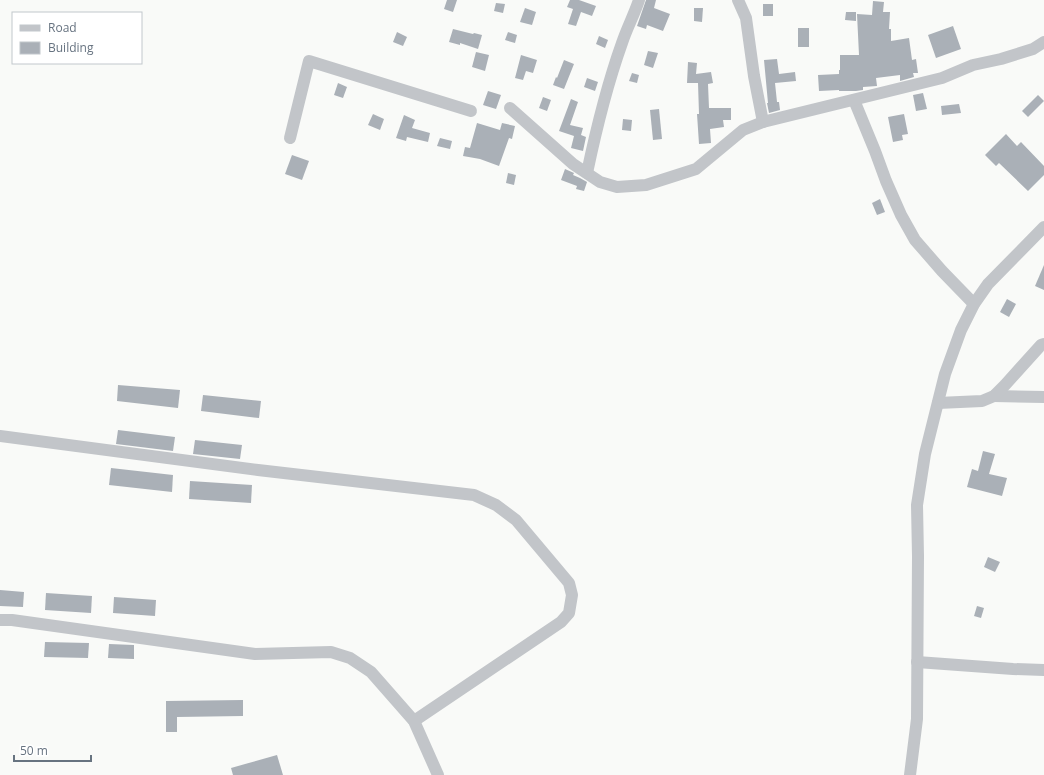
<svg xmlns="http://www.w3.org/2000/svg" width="1044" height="775" viewBox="0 0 1044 775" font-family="'Open Sans',sans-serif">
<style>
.building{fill:#aab0b7}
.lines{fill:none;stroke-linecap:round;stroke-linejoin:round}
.minor{stroke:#c2c5c9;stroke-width:12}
</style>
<rect width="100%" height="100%" fill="#f9faf8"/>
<g class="building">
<path d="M447,0H457L453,12L444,9Z"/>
<path d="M570,0H579L596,6L592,16L581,12L576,26L568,24L573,9L567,7Z"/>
<path d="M646,0H656L654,8L670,14L663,31L647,25L646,29L637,26Z"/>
<path d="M873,1L884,2L883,12H890L889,29H891V41L909,38L912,60L916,59L918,73H913L914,77L900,81V75L876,78L877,86L863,87V90L856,91H839V90L819,91L818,75L839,74V70H840V55H859L857,14L872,15Z"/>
<path d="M496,3L505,4L503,13L494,11Z"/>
<rect x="763" y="4" width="10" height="12"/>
<path d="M525,8L536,12L532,25L520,22Z"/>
<path d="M694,8H703L702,22L694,21Z"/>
<path d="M846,12H856V21L845,20Z"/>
<path d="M953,26L961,49L936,58L928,35Z"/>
<rect x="798" y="28" width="11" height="19"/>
<path d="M453,29L473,34L474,33L482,35L478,49L460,43V45L449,42Z"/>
<path d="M397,32L407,37L403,46L393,42Z"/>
<path d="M508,32L517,35L515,43L505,40Z"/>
<path d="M599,36L608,40L605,48L596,44Z"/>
<path d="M648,51L658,53L653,68L644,65Z"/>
<path d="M476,52L489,55L485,71L472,67Z"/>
<path d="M521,55L537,60L533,73L526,71L523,80L515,78Z"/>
<path d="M777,59L779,74L795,72L796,81L775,83L777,102H779L780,110L769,113L767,103H768L764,60Z"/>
<path d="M564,60L574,64L564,89L553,85L556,77L557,78Z"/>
<path d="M688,62L697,63L696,74L711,72L713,83L708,84L709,108H731V120H723L724,127L710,129L711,143L699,144L697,114H699L698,83H687Z"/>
<path d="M632,73L639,75L637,83L629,81Z"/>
<path d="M587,78L598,82L595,91L584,87Z"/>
<path d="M338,83L347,87L343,98L334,95Z"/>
<path d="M488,91L501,95L496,109L483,105Z"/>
<path d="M923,93L927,109L916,111L913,95Z"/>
<path d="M1038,95L1044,101L1028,117L1022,111Z"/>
<path d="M543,97L551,100L547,111L539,108Z"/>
<path d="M571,99L578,102L570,125L583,128L581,135L586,137L583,151L571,148L574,136L559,131Z"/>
<path d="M959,104L961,113L942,115L941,106Z"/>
<path d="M659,109L662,139L653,140L650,110Z"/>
<path d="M373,114L384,119L380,130L368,125Z"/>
<path d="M904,114L908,134L902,135L903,140L893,142L888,117Z"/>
<path d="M404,115L415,120L412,128L430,133L428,142L407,137L406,141L396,138Z"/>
<path d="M623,119L632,120L631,131L622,130Z"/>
<path d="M477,123L500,130L502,123L515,126L512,139L509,138L499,166L480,159L463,156L465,147L470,148Z"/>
<path d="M1006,134L1017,146L1021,142L1044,166V175L1028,191L999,163L996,166L985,155Z"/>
<path d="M440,138L452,141L450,149L437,146Z"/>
<path d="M292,155L309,161L302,180L285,174Z"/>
<path d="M565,169L574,173L573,175L580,178L587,182L584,191L576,189L577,186L561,180Z"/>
<path d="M508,173L516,175L514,185L506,183Z"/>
<path d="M880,199L885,212L877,215L872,203Z"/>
<path d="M1044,265V290L1035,286Z"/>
<path d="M1007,299L1016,304L1009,317L1000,312Z"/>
<path d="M118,385L180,390L178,408L117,401Z"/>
<path d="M203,395L261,401L259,418L201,411Z"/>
<path d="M118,430L175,437L173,451L116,444Z"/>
<path d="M195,440L242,445L240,459L193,454Z"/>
<path d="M983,451L995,454L989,474L1007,478L1002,496L967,487L972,469L978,471Z"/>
<path d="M111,468L173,475L172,492L109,485Z"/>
<path d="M190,481L252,485L251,503L189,499Z"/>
<path d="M988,557L1000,562L995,572L984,567Z"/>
<path d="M0,590L24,592L23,607L0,606Z"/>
<path d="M46,593L92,596L91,613L45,610Z"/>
<path d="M114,597L156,600L155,616L113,613Z"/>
<path d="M977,606L984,608L981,618L974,616Z"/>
<path d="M45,642L89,643L88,658L44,657Z"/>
<path d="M109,644L134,645V659L108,658Z"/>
<path d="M243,700V716L177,717V732H166V701Z"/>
<path d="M277,755L283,775H233L231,768Z"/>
</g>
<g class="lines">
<g class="minor">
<path d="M738,0L746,18L754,76L763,122"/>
<path d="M854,100L875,151L886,181L901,215L915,240L942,271L974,304"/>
<path d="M510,108L573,164L600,182L617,187L646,185L696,169L743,130L763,122L942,78L973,65L1001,59L1033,49L1044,42"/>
<path d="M290,138L309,61L471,111"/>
<path d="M587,173C596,130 607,85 622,43C627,28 634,15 639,0"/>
<path d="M994,396L1044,397"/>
<path d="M938,403L982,401L994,396L1005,385L1041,345L1044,344"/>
<path d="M0,436L258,470L474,495L496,505L516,520L569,583L572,595L569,613L561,622L414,721"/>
<path d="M0,620H12L255,654L331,652L350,658L371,672L414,721L438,775"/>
<path d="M917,662L1013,669L1044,670"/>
<path d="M910,775L917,719L918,556L917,505L925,454L945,374L961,330L974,304L988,284L1044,227"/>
</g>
</g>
<rect x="12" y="12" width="130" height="52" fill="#ffffff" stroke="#c2c7cc"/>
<rect x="20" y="25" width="20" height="6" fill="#c2c5c9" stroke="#c2c7cc"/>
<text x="48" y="32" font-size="12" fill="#677380">Road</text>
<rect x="20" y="42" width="20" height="12" fill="#aab0b7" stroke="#c2c7cc"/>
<text x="48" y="52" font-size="12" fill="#677380">Building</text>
<path d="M14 755v6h77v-6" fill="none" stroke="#677380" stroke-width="2"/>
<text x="20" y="755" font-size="12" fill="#677380" stroke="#ffffff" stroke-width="3" paint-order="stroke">50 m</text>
</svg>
